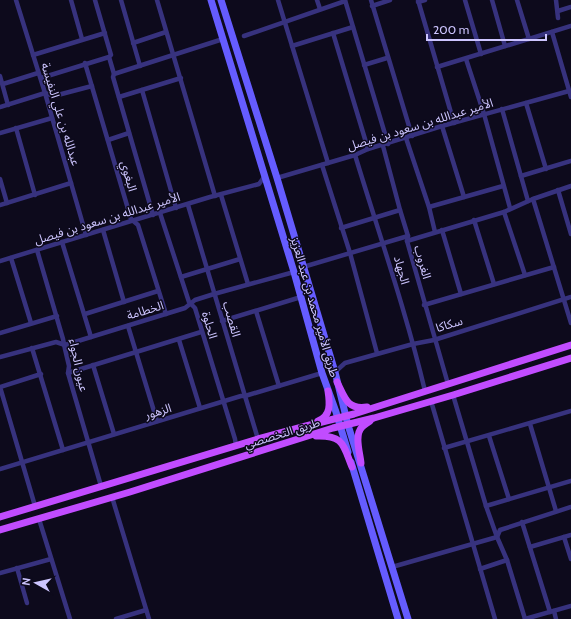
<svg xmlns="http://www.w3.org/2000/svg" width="571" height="619" viewBox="0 0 571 619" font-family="Cabin,'Noto Sans Arabic',sans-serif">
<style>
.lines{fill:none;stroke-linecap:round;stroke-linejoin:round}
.minor{stroke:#37327e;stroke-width:4.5}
.secondary{stroke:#655cff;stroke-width:7}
.primary{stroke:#c14cff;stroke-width:7}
.labels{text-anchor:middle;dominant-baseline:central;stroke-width:3;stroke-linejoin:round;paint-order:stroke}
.street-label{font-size:12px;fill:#cdc5ff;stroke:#0d0a1c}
</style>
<rect width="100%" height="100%" fill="#0d0a1c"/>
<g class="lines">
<g class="minor">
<path d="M16,0L45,93L86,235"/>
<path d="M71,0L82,39"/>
<path d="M95,0L111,55L109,57L114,74"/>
<path d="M121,0L140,66"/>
<path d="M157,0L215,196"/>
<path d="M278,0L328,163"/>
<path d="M317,0L320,9"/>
<path d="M345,0L388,144"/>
<path d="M371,0L412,136"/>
<path d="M418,0L454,123"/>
<path d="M465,0L481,54"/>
<path d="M492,0L505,46"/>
<path d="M517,0L529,39"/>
<path d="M556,0L558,18"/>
<path d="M418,2L425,0"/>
<path d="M372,6L390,0"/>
<path d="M558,11L571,7"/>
<path d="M552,32L571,97"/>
<path d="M333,33L368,149"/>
<path d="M244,36L345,1"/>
<path d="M133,43L166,32"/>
<path d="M292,46L353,27"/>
<path d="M33,55L105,33"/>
<path d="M466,59L484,114L510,208"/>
<path d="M85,63L131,219L138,225L166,314"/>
<path d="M364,65L387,58"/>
<path d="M437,67L571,26"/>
<path d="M0,76L8,105"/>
<path d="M41,78L109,57"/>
<path d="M3,84L38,73"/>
<path d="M142,90L176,208"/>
<path d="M119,97L181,78"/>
<path d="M526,103L546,169"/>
<path d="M0,107L45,93L54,96L92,86"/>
<path d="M502,109L528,201"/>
<path d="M442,126L464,197"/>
<path d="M16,128L35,195"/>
<path d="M0,133L52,118"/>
<path d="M406,138L429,207L435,232"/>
<path d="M108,140L129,133"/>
<path d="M383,146L400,210L408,236L407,241L448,384"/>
<path d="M355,155C379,234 406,311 425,391"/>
<path d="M322,165L350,253L377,353"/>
<path d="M521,176L571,161"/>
<path d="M277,178L355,155L368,149L442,126L569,91"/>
<path d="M0,179L7,203"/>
<path d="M571,186L533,199L571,323"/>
<path d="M558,190L571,234"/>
<path d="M221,195L248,284"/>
<path d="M0,205L71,183"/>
<path d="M188,205L245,396L258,439"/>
<path d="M429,207L503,186"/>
<path d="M504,212L525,275"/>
<path d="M160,213L189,302L195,308L235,439L236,446"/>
<path d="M153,215L113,77L114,74L223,39"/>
<path d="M474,220L494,284"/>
<path d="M341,228L400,210"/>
<path d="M103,230L124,302"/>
<path d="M442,230L461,294"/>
<path d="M407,241L504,212L533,199"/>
<path d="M62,242L91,337"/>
<path d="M37,250L63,339L65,349L69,366L68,373L101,486"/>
<path d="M11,258L31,323"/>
<path d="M0,261L210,197L259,184L264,177"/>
<path d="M303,267L408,236"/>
<path d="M181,277L240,259"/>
<path d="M424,305L554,267"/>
<path d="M256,311L279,386"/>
<path d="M85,314L158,291"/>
<path d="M222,321L301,297"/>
<path d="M128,326L157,421"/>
<path d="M0,333L57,316"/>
<path d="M179,340L200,408"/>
<path d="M32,348L63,450"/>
<path d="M0,357L56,342L65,345L185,308L195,300L214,294L294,272"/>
<path d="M93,365L114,434"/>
<path d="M335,372L345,363L413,344L434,340L571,297"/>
<path d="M68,373L201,332"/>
<path d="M453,395L486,506L497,537L507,560L525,619"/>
<path d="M431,401L495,619"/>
<path d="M530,424L556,511"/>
<path d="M489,436L509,499"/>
<path d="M444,448L571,411"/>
<path d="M0,469L241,396H245L322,373"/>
<path d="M112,497L149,619"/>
<path d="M35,506L0,387L41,374"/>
<path d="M486,506L571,481"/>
<path d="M39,519L70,619"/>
<path d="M522,522L550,612"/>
<path d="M497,537L500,530L571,507"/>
<path d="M564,537L571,559"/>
<path d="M530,547L571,535"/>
<path d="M392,567L497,537"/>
<path d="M17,568L27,603"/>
<path d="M480,569L507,560"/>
<path d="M0,573L51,559"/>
<path d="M554,611L556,619"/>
<path d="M116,619L146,610"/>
<path d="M525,619L571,606"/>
</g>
<g class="secondary">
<path d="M211,0L294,272L322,373L336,412L348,452"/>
<path d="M221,0L277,178L335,372L348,425L408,619"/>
<path d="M351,462L398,619"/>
</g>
<g class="primary">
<path d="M337,382C345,398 347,410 367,407"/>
<path d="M318,421C331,416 330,404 328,391"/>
<path d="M316,436C344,435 343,445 352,467"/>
<path d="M361,463C360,453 354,435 362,427C364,425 367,423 370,421"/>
<path d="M0,517L258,439L306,426L354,414L571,345"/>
<path d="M0,530L130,492L333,428L374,418L453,395L571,358"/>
</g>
</g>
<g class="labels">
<g class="street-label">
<text transform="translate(61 114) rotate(73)">عبدالله بن علي النفيسة</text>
<text transform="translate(420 124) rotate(-17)">الأمير عبدالله بن سعود بن فيصل</text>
<text transform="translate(129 176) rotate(74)">البغوي</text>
<text transform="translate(107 218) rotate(-17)">الأمير عبدالله بن سعود بن فيصل</text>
<text transform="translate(423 262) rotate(74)">الغروب</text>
<text transform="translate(402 270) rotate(74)">الجهاد</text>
<text transform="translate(315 307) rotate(74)">طريق الأمير محمد بن عبد العزيز</text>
<text transform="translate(145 310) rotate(-17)">الخطامة</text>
<text transform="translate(232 319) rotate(74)">القصب</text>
<text transform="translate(449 324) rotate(-17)">سكاكا</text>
<text transform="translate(210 325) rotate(74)">الحلوة</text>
<text transform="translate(79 365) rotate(78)">عيون الجواء</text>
<text transform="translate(158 411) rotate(-17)">الزهور</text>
<text transform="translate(282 433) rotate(-17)">طريق التخصصي</text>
</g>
</g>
<g transform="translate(36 583) rotate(278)" stroke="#0d0a1c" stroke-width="3" paint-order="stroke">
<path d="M0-3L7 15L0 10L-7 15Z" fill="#cdc5ff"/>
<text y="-6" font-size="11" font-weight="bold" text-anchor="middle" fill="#cdc5ff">N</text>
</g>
<path d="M427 34v6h119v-6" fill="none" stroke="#cdc5ff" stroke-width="2"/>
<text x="433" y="34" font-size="12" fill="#cdc5ff" stroke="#0d0a1c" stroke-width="3" paint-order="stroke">200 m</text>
</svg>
